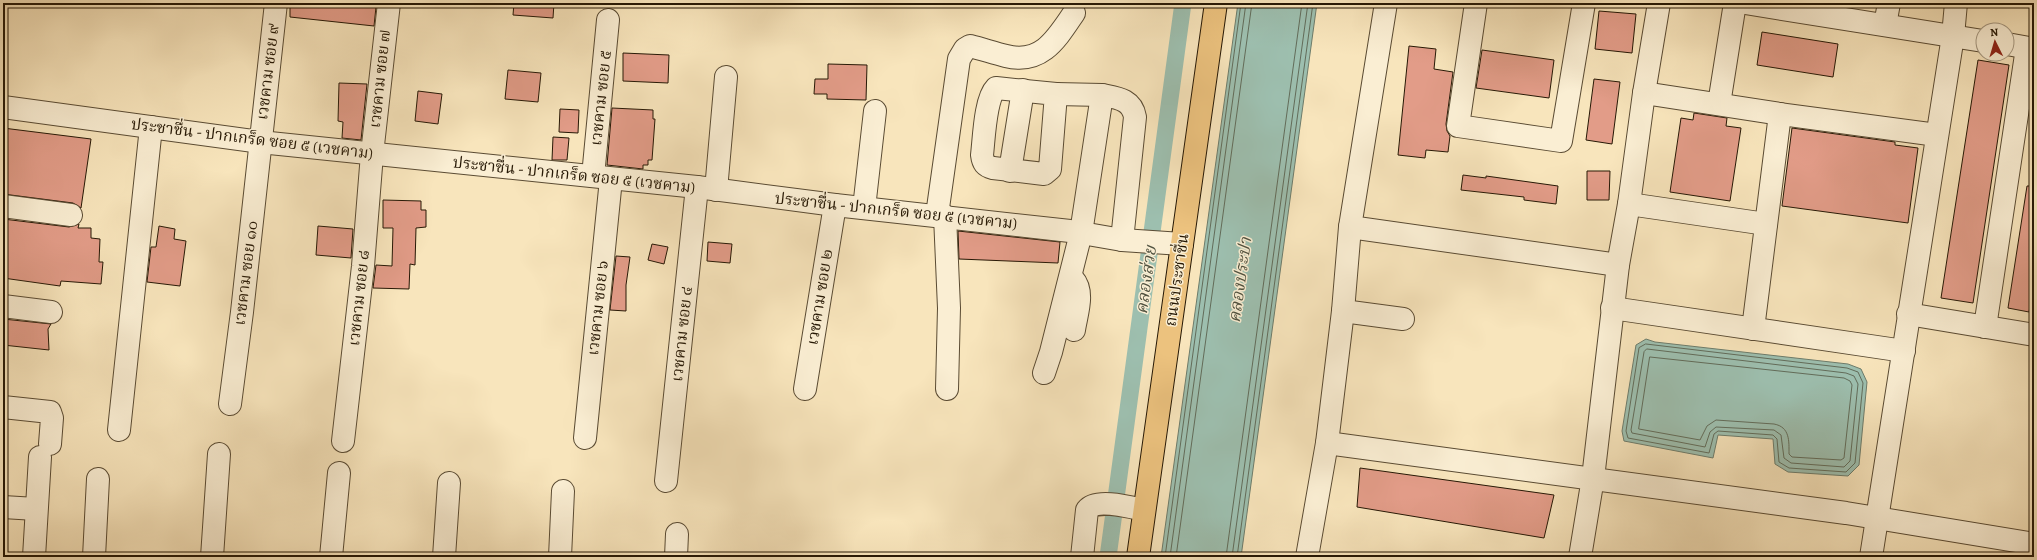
<svg xmlns="http://www.w3.org/2000/svg" width="2037" height="560" viewBox="0 0 2037 560" font-family="Alegreya,'Noto Serif Thai',serif">
<style>
.water{fill:#9dbfaf;stroke:#6d7c6b}
.lines{fill:none;stroke-linecap:round;stroke-linejoin:round}
.shore{stroke:#626c5a;stroke-width:1}
.canal{stroke:#9dbfaf;stroke-width:17}
.building{fill:#e29c88;stroke:#261805}
.minor-casing{stroke:#5a4b33;stroke-width:24}
.major-casing{stroke:#261805;stroke-width:24}
.minor{stroke:#faeed3;stroke-width:22}
.major{stroke:#ecc27e;stroke-width:22}
.labels{text-anchor:middle;dominant-baseline:central;stroke-width:3;stroke-linejoin:round;paint-order:stroke}
.street-label{font-size:16px;fill:#261805;stroke:#faeed3}
.water-label{font-size:17px;font-style:italic;fill:#505240;stroke:#faeed3}
</style>
<rect width="100%" height="100%" fill="#f8e5bc"/>
<filter id="stains"><feTurbulence type="fractalNoise" baseFrequency=".005" numOctaves="4"/><feColorMatrix values="0 0 0 0 .2 0 0 0 0 .09 0 0 0 0 .02 0 0 0 .5 -.17"/></filter>
<radialGradient id="worn" r=".72"><stop offset=".6" stop-color="#630" stop-opacity="0"/><stop offset="1" stop-color="#630" stop-opacity=".3"/></radialGradient>
<g class="water">
<path d="M1238,3H1317L1241,557H1161Z"/>
<path d="M1646,339L1655,342L1848,364L1861,369L1867,382L1859,465L1848,476L1788,472L1775,464L1773,439L1718,435L1713,458L1624,441L1622,431L1636,345Z"/>
</g>
<g class="lines">
<g class="shore">
<path d="M1646,344L1847,368L1858,372L1863,383L1855,463L1846,472L1789,468L1779,462L1777,439L1773,435L1718,431L1714,434L1709,453L1628,438L1626,431L1639,348Z"/>
<path d="M1647,349L1846,373L1854,376L1858,384L1850,461L1844,467L1791,463L1784,458L1781,435L1774,430L1716,427L1710,432L1705,447L1632,433L1631,430L1644,352Z"/>
<path d="M1650,357L1844,378L1850,381L1852,385L1844,458L1841,460L1792,457L1789,454C1789,441 1790,427 1774,424L1716,420L1707,426L1700,440L1639,429Z"/>
<path d="M1165,557L1241,3"/>
<path d="M1170,557L1246,3"/>
<path d="M1176,557L1252,3"/>
<path d="M1226,557L1302,3"/>
<path d="M1232,557L1308,3"/>
<path d="M1237,557L1313,3"/>
</g>
<path class="canal" d="M1108,557L1183,3"/>
</g>
<g class="building">
<path d="M290,3H336V5L376,7L374,26L290,17Z"/>
<path d="M514,3H554L553,18L513,15Z"/>
<path d="M1599,11L1636,14L1632,53L1595,49Z"/>
<path d="M1762,32L1838,44L1833,77L1757,65Z"/>
<path d="M1409,46L1436,49L1434,69L1453,72L1446,124L1447,131L1450,136L1448,152L1426,150L1425,158L1398,155Z"/>
<path d="M1482,50L1554,60L1549,98L1476,88Z"/>
<path d="M623,53L669,55L668,83L623,81Z"/>
<path d="M1978,60L2009,65L1973,303L1941,298Z"/>
<path d="M828,64L867,65L866,100L827,99V94H814L815,79H828Z"/>
<path d="M508,70L541,73L538,102L505,99Z"/>
<path d="M1594,79L1620,82L1612,144L1586,140Z"/>
<path d="M339,83L367,84L361,140L342,138L343,122L338,121Z"/>
<path d="M418,91L442,94L438,124L415,121Z"/>
<path d="M612,108L653,110V119H655L652,160H648V165H643V169L607,165Z"/>
<path d="M560,109L579,110L578,133L559,132Z"/>
<path d="M1694,113L1727,118L1726,126L1741,128L1730,201L1670,192L1681,118L1693,120Z"/>
<path d="M3,128L91,139L81,208L73,203L3,194Z"/>
<path d="M1792,128L1895,142V145L1918,148L1908,223L1782,206Z"/>
<path d="M553,137L569,138L567,160H552Z"/>
<path d="M1587,171H1610L1609,200H1587Z"/>
<path d="M1463,175L1486,178V176L1558,186L1556,204L1524,200V197L1461,190Z"/>
<path d="M2027,186H2034V284L2029,312L2008,308Z"/>
<path d="M383,200L421,201V210H426V227L416,228L415,265L410,264L409,289L373,288L376,265L392,266L393,228H383Z"/>
<path d="M3,219L69,227L79,224L78,228H91V238L100,239L99,262H103L101,284L61,281L60,286L3,278Z"/>
<path d="M159,226L175,229L174,239L186,241L180,286L147,282L151,247H156Z"/>
<path d="M318,226L353,229L351,258L316,255Z"/>
<path d="M958,231L1060,242L1058,263L959,259Z"/>
<path d="M708,242L732,244L730,263L707,261Z"/>
<path d="M652,244L668,247L664,264L648,260Z"/>
<path d="M616,256L630,257L626,285V311L610,310Z"/>
<path d="M3,319L51,324L48,329L49,350L3,345Z"/>
<path d="M1360,468L1554,495L1544,538L1357,507Z"/>
</g>
<g class="lines">
<defs>
<g id="minor">
<path d="M1476,3L1458,126L1561,141L1584,3"/>
<path d="M1745,3L1983,41"/>
<path d="M1885,25L1889,3"/>
<path d="M2007,44L2034,49"/>
<path d="M996,88L1056,94L1050,169L1044,174L993,168C985,166 983,163 982,155C984,139 985,99 996,88Z"/>
<path d="M1644,93L1780,114L1937,135"/>
<path d="M1056,94L1102,95"/>
<path d="M1719,104L1735,3"/>
<path d="M3,107L260,142L697,187L835,205L1070,231L1122,240L1182,244"/>
<path d="M1010,171L1023,90"/>
<path d="M593,176L608,20"/>
<path d="M716,190L726,77"/>
<path d="M1629,204L1766,224"/>
<path d="M3,206L71,215"/>
<path d="M864,208L875,111"/>
<path d="M937,215L959,59L965,49L970,46C982,49 994,53 1006,56C1042,65 1057,38 1074,13"/>
<path d="M945,216L949,308L947,389"/>
<path d="M1350,227L1618,265"/>
<path d="M1073,279C1085,292 1076,315 1074,330"/>
<path d="M3,306L51,312"/>
<path d="M1612,308L1904,351"/>
<path d="M1343,311L1403,319"/>
<path d="M1908,314L2034,335"/>
<path d="M1985,327L2027,48"/>
<path d="M1753,329L1780,114"/>
<path d="M1044,373L1051,352L1081,233L1102,95C1117,98 1132,99 1135,117L1122,240"/>
<path d="M805,389L835,205"/>
<path d="M230,404L242,312L276,3"/>
<path d="M3,407L50,412L52,418L50,444"/>
<path d="M119,430L151,127"/>
<path d="M585,438L611,179"/>
<path d="M343,441L363,266L372,154L389,3"/>
<path d="M1327,443L1846,513L2034,544"/>
<path d="M666,481L697,187"/>
<path d="M3,507L36,509"/>
<path d="M34,557L40,457"/>
<path d="M94,557L98,479"/>
<path d="M212,557L219,454"/>
<path d="M331,557L339,473"/>
<path d="M444,557L449,483"/>
<path d="M560,557L563,491"/>
<path d="M676,557L677,534"/>
<path d="M1082,557L1087,510C1096,498 1130,507 1144,510"/>
<path d="M1307,557L1327,443L1343,311L1350,227L1386,3"/>
<path d="M1580,557L1593,478L1618,265L1629,204L1644,93L1659,3"/>
<path d="M1871,557L1953,36L1956,3"/>
</g>
<path id="major" d="M1138,557L1216,3"/>
</defs>
<use href="#minor" class="minor-casing"/>
<use href="#major" class="major-casing"/>
<use href="#minor" class="minor"/>
<use href="#major" class="major"/>
</g>
<g class="labels">
<g class="street-label">
<text transform="translate(268 72) rotate(-83)">เวชคาม ซอย ๙</text>
<text transform="translate(380 79) rotate(-84)">เวชคาม ซอย ๗</text>
<text transform="translate(601 98) rotate(-84)">เวชคาม ซอย ๕</text>
<text transform="translate(252 139) rotate(7)">ประชาชื่น - ปากเกร็ด ซอย ๕ (เวชคาม)</text>
<text transform="translate(574 175) rotate(6)">ประชาชื่น - ปากเกร็ด ซอย ๕ (เวชคาม)</text>
<text transform="translate(896 211) rotate(6)">ประชาชื่น - ปากเกร็ด ซอย ๕ (เวชคาม)</text>
<text transform="translate(246 273) rotate(-83)">เวชคาม ซอย ๑๐</text>
<text transform="translate(1177 280) rotate(-82)">ถนนประชาชื่น</text>
<text transform="translate(820 297) rotate(-81)">เวชคาม ซอย ๒</text>
<text transform="translate(359 298) rotate(-84)">เวชคาม ซอย ๘</text>
<text transform="translate(598 308) rotate(-84)">เวชคาม ซอย ๖</text>
<text transform="translate(682 334) rotate(-84)">เวชคาม ซอย ๔</text>
</g>
<g class="water-label">
<text transform="translate(1146 280) rotate(-82)">คลองส่วย</text>
<text transform="translate(1240 280) rotate(-82)">คลองประปา</text>
</g>
</g>
<rect width="2037" height="560" fill="none" stroke="#f8e5bc" stroke-width="16"/>
<rect x="4" y="4" width="2029" height="552" fill="none" stroke="#261805" stroke-width="2"/>
<rect x="8" y="8" width="2021" height="544" fill="none" stroke="#261805"/>
<g transform="translate(1995 42) rotate(355)"><circle r="19" fill="#faeed3" stroke="#a59881"/>
<path d="M0-3L7 15L0 10L-7 15Z" fill="#8f2418"/>
<text y="-6" font-size="11" font-weight="bold" text-anchor="middle" fill="#261805">N</text>
</g>
<rect width="100%" height="100%" filter="url(#stains)"/>
<rect width="100%" height="100%" fill="url(#worn)"/>
</svg>
